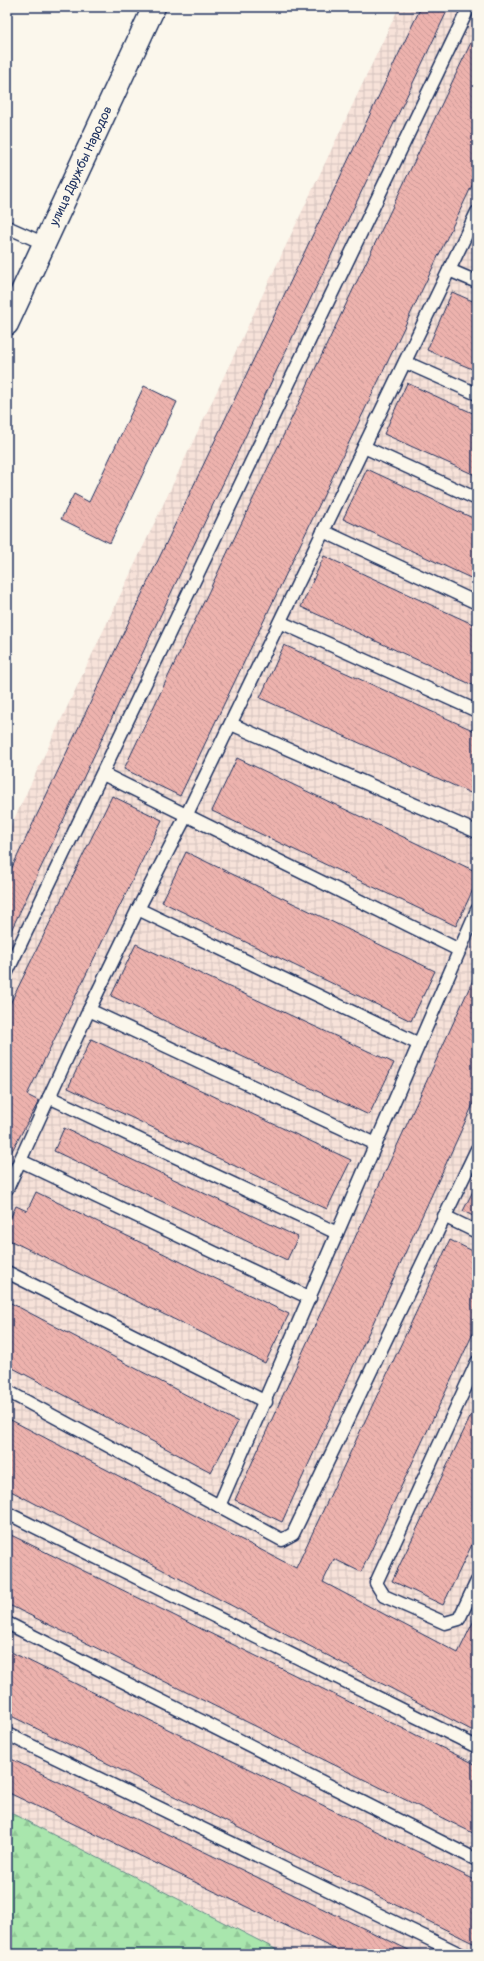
<svg xmlns="http://www.w3.org/2000/svg" width="484" height="1961" viewBox="0 0 484 1961" font-family="Pangolin,sans-serif">
<style>
.industrial{fill:url(#industrial-grid)}
.forest{fill:url(#forest-firs);stroke:#628a86}
.building{fill:url(#building-back-hatch);stroke:#1b2f5e}
.lines{fill:none;stroke-linecap:round;stroke-linejoin:round}
.lane-casing{stroke:#1b2f5e;stroke-width:15}
.secondary-casing{stroke:#1b2f5e;stroke-width:25}
.lane{stroke:#fbf7ec;stroke-width:12}
.secondary{stroke:#fbf7ec;stroke-width:22}
.labels{text-anchor:middle;dominant-baseline:central;stroke-width:4;stroke-linejoin:round;paint-order:stroke}
.street-label{font-size:13px;fill:#1b2f5e;stroke:#fbf7ec}
</style>
<defs>
<pattern id="industrial-grid" width="8" height="8" patternUnits="userSpaceOnUse"><rect width="8" height="8" fill="#f7e2d9"/><path d="M0 4h8M4 0v8" fill="none" stroke="#d3c2bd"/></pattern>
<pattern id="forest-firs" width="22" height="20" patternUnits="userSpaceOnUse"><rect width="22" height="20" fill="#a9e6ad"/><path d="M5 1l3.5 6h-7zM16 11l3.5 6h-7z" fill="#91c697"/></pattern>
<pattern id="building-back-hatch" width="6" height="6" patternUnits="userSpaceOnUse"><rect width="6" height="6" fill="#edb2ad"/><path d="M-1 5l2 2M0 0l6 6M5-1l2 2" fill="none" stroke="#cb9997"/></pattern>
</defs>
<rect width="100%" height="100%" fill="#fbf7ec"/>
<filter id="ink" filterUnits="userSpaceOnUse"><feTurbulence type="fractalNoise" baseFrequency=".025" numOctaves="2"/><feDisplacementMap in="SourceGraphic" scale="8" xChannelSelector="R" yChannelSelector="G"/><feConvolveMatrix kernelMatrix="1 2 1 2 8 2 1 2 1" color-interpolation-filters="sRGB"/></filter>
<g filter="url(#ink)">
<path class="industrial" d="M399,7H477V1954H285L7,1811V834Z"/>
<path class="forest" d="M7,1811L285,1954H7Z"/>
<g class="building">
<path d="M421,7H449L7,939V878Z"/>
<path d="M477,30V175L180,796L124,769Z"/>
<path d="M452,292L477,303V371L427,350Z"/>
<path d="M407,383L477,415V476L384,434Z"/>
<path d="M144,386L177,402L110,543L61,519L74,494L89,502Z"/>
<path d="M367,469L477,520V581L343,519Z"/>
<path d="M324,556L477,626V687L301,607Z"/>
<path d="M284,645L477,732V796L260,698Z"/>
<path d="M237,758L477,872V881L456,926L212,811Z"/>
<path d="M112,796L162,820L27,1095L39,1101L7,1160V1010Z"/>
<path d="M186,852L435,971L411,1021L162,902Z"/>
<path d="M136,944L394,1063L369,1115L111,996Z"/>
<path d="M477,971V1096L282,1522L235,1500Z"/>
<path d="M91,1039L351,1160L327,1209L68,1088Z"/>
<path d="M64,1128L298,1237L287,1260L54,1151Z"/>
<path d="M477,1183V1218L463,1211Z"/>
<path d="M36,1192L289,1314L265,1363L7,1239V1225L16,1206L27,1211Z"/>
<path d="M450,1240L477,1253V1325L361,1572L334,1559L323,1582L458,1653L477,1614V1733L7,1489V1418L296,1568Z"/>
<path d="M7,1301L238,1422L211,1472L7,1365Z"/>
<path d="M477,1403V1534L443,1605L392,1581Z"/>
<path d="M7,1533L477,1765V1835L7,1604Z"/>
<path d="M7,1650L477,1881V1945L7,1714Z"/>
<path d="M7,1757L417,1954H345L7,1792Z"/>
</g>
<g class="lines">
<defs>
<g id="lane">
<path d="M7,227L45,244"/>
<path d="M449,270L477,282"/>
<path d="M405,362L477,394"/>
<path d="M364,447L477,499"/>
<path d="M323,531L477,603"/>
<path d="M280,622L477,711"/>
<path d="M231,724L477,832"/>
<path d="M103,774L459,950"/>
<path d="M138,909L419,1044"/>
<path d="M7,972L469,7"/>
<path d="M89,1010L376,1144"/>
<path d="M49,1097L337,1233"/>
<path d="M21,1161L310,1298"/>
<path d="M7,1189L89,1010L138,909L186,816L477,212"/>
<path d="M444,1216L477,1232"/>
<path d="M7,1272L266,1402"/>
<path d="M477,1362L376,1583L384,1596L445,1623L459,1619L477,1581"/>
<path d="M7,1391L282,1540L293,1534L477,1149"/>
<path d="M219,1506L477,910"/>
<path d="M7,1513L477,1747"/>
<path d="M7,1623L477,1860"/>
<path d="M7,1734L460,1954"/>
</g>
<path id="secondary" d="M7,324L154,7"/>
</defs>
<use href="#lane" class="lane-casing"/>
<use href="#secondary" class="secondary-casing"/>
<use href="#lane" class="lane"/>
<use href="#secondary" class="secondary"/>
</g>
</g>
<g class="labels">
<g class="street-label">
<text transform="translate(81 166) rotate(-65)">улица Дружбы Народов</text>
</g>
</g>
<rect width="484" height="1961" fill="none" stroke="#fbf7ec" stroke-width="24"/>
<rect x="12" y="12" width="460" height="1937" fill="none" stroke="#1b2f5e" stroke-width="1.5" filter="url(#ink)"/>
</svg>
